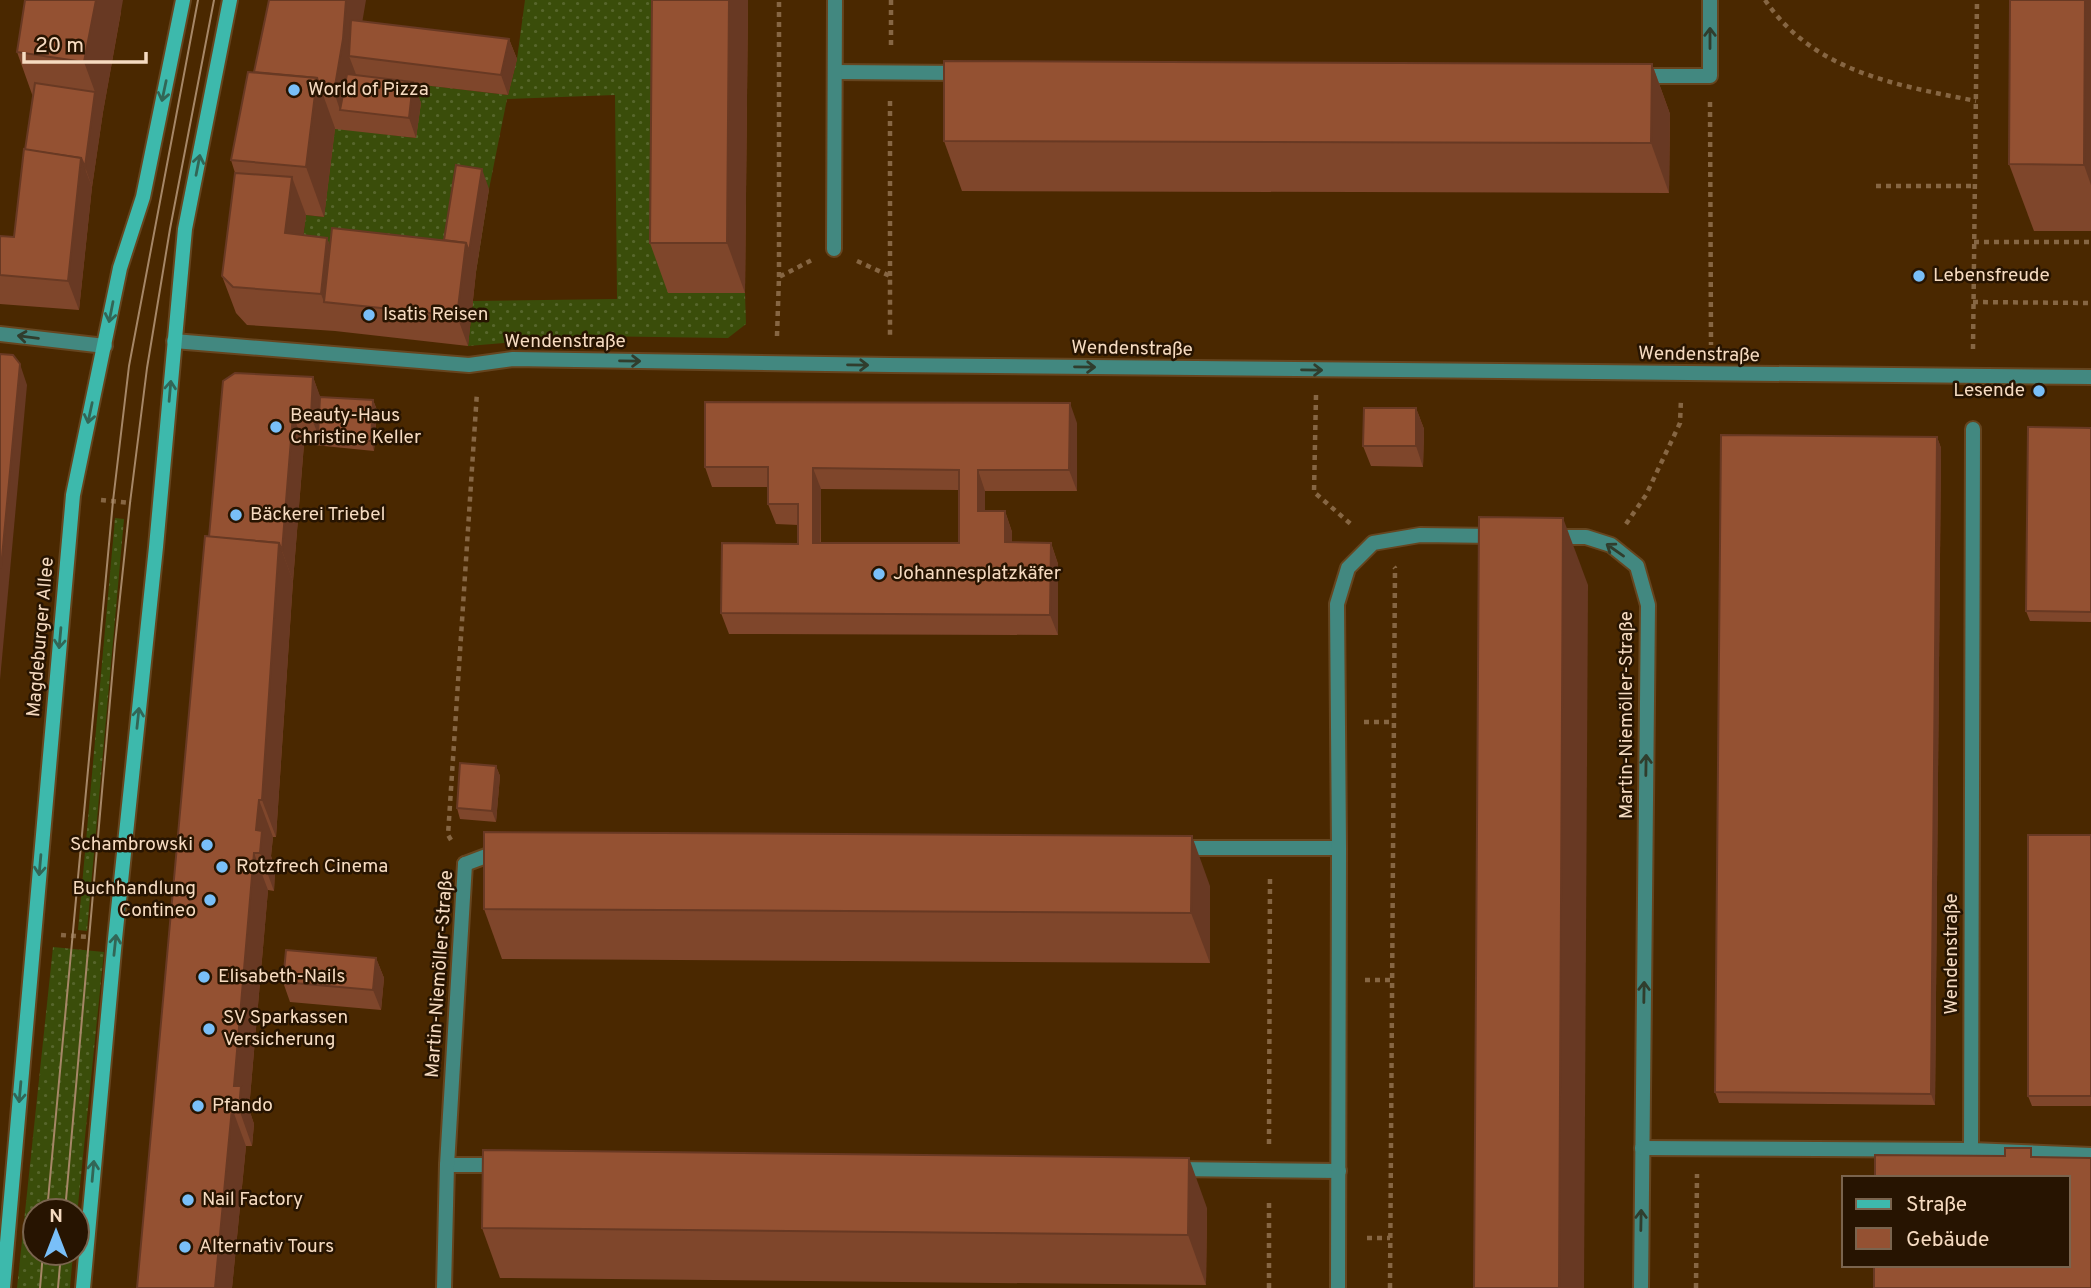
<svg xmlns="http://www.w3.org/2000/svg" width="2091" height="1288" viewBox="0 0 2091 1288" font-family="Overpass,sans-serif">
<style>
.grass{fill:url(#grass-dots)}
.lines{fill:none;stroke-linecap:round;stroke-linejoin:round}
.lane-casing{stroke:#66451f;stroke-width:18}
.street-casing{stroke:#66451f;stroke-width:18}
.secondary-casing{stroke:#66451f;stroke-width:18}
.path{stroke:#866643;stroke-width:4.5;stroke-dasharray:5 5;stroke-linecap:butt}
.lane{stroke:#428880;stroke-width:14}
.street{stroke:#428880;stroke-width:14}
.secondary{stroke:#3db9ac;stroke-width:14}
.tram{stroke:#a68767;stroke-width:2}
.wall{fill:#7f462b;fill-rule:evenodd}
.shaded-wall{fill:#683923}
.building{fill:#945132;stroke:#683923;stroke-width:2;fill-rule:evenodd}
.oneway{stroke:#303d2d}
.oneway2{stroke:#326656}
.poi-dot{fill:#79bff8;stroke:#271401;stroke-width:2.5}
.labels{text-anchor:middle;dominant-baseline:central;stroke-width:5;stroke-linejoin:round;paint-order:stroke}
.poi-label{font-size:19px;fill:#f6dbc1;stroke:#271401;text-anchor:start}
.street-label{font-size:19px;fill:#f6dbc1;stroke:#271401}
</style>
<defs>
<pattern id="grass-dots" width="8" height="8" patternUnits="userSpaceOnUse" patternTransform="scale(1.75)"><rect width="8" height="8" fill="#3a4d0a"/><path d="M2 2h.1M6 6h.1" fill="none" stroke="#57662c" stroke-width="1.8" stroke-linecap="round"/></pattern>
</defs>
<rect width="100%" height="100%" fill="#4a2800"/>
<g class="grass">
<path d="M525,0H670L745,293L746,324L728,338L586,336L468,346L473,301L617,299L615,95L507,99L489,189L476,272L450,269L299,270L306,215L324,217L335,128L416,138L357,77L508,95L517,59Z"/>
<path d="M115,518L124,519L87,931L78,930Z"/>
<path d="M53,947L104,952L77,1215V1211H35V1253H73L70,1288H17Z"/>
</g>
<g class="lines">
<defs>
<g id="lane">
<path d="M1179,848H1339"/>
<path d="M465,864L502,850"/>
<path d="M1971,1150L2091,1155"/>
<path d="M447,1165H501"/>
<path d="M1176,1169L1339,1171"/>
</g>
<g id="street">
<path d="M835,72L963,73"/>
<path d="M1638,76H1710V0"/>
<path d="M834,249L835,0"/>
<path d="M0,334L105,346"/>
<path d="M174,341L469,365L513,359L890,365L2091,377"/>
<path d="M1552,537H1586L1611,545L1637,566L1648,605L1641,1288"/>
<path d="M1642,1148L1971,1150L1973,429"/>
<path d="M444,1288L447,1165L465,864"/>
<path d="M1338,1288L1339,848L1337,604L1348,568L1373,543L1420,535L1496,536"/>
</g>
<g id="secondary">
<path d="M3,1288L73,495L120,268L143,197L183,0"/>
<path d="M83,1288L115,939L156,547L185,229L230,0"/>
</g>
</defs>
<use href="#lane" class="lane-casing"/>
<use href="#street" class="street-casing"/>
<use href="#secondary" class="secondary-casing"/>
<g class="path">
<path d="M1765,0C1814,72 1896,85 1976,101"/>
<path d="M891,45V0"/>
<path d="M1710,102L1711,345"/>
<path d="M1876,186H1975"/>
<path d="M1974,242H2091"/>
<path d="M857,261L890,276V337"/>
<path d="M890,276V99"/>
<path d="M779,277V0"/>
<path d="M1973,302L2091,303"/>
<path d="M777,336L779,277L812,260"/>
<path d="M1973,349L1977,0"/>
<path d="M1316,395L1314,492L1353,526"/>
<path d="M101,500L131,503"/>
<path d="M1626,524L1646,495L1680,423L1681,399"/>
<path d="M1364,722H1394"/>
<path d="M451,840L448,835L477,392"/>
<path d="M61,935L88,937"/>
<path d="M1365,980H1392"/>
<path d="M1269,1144L1270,876"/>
<path d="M1367,1238H1390"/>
<path d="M1269,1288V1198"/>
<path d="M1390,1288L1395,568L1394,567"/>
<path d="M1696,1288L1697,1174"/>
</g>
<use href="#lane" class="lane"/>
<use href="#street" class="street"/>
<use href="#secondary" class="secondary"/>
<g class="tram">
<path d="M47,1211L113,501L129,366L198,0"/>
<path d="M65,1211L115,644L130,503L147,368L170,229L214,0"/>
<path d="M40,1288L43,1253"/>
<path d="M58,1288L61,1253"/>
</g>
</g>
<g class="wall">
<path d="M652,0H748L745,293H668L650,243Z"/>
<path d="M2091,0V231H2034L2009,164Z"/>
<path d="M121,12L103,112L92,187L79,310L0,304V236L14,237L33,97L17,52Z"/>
<path d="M362,22L509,39L517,59L508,95L414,84L421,103L416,138L335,129L324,217L306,215L303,235L327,238L330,246L444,240L489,189L476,272L468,346L335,331L247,325L236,313L222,276L235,173L231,160L254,72Z"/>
<path d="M1652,64L1670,114L1669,193L962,191L944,141Z"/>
<path d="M313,377L320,397L373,400L377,410L374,451L304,444L293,581L276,837H273L271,856L275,869L274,891L268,890L249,1109L254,1124L252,1146H246L232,1288H137L209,537Z"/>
<path d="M1416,408L1424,429L1423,467L1371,466L1363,446Z"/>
<path d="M1077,423V491H985V511H1005L1012,532V543H1051L1058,564V635L729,634L721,613L798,544V525L776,524L768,504V487H712L705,467ZM821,489L959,490V543H821Z"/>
<path d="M2091,428V622L2030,621L2026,611Z"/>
<path d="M1937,437L1941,448L1935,1105L1719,1103L1715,1092Z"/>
<path d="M496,766L500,776L496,822L460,819L457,808Z"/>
<path d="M2091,835V1106H2032L2028,1096Z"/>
<path d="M1210,886V963L502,959L484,909Z"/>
<path d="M376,958L384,978L381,1010L290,1002L283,982Z"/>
<path d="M1207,1208L1206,1285L500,1278L482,1228Z"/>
</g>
<g class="shaded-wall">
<path d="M96,0H123L103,112L92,187L85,167L95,92L84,62Z"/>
<path d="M346,0H366L359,41L349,56L357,77L340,110L334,92Z"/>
<path d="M729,0H748L745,293L727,243Z"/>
<path d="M2085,0H2091V185L2084,165Z"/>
<path d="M509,39L517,59L508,95L501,75Z"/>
<path d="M1652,64L1670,114L1669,193L1651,143Z"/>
<path d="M317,78L335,128L324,217L306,167Z"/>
<path d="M413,82L421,103L416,138L409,118Z"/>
<path d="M81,158L92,187L79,310L68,281Z"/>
<path d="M482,169L489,189L476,272L468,346L457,316L466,243Z"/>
<path d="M292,177L306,215L299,270L285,233Z"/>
<path d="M327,238L341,276L324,302L321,294Z"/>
<path d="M20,364L27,385L0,680V565Z"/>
<path d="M313,377L324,407L318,435L311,416Z"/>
<path d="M373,400L377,410L374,451L371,441Z"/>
<path d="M1070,403L1077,423V491L1069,470Z"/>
<path d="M1416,408L1424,429L1423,467L1416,446Z"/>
<path d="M293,415L304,444L293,581L282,551Z"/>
<path d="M1937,437L1941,448L1935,1105L1931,1094Z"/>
<path d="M813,468L821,489L820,564L813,543Z"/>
<path d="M978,470L985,491V532L978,511Z"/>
<path d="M1005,511L1012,532V563L1005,542Z"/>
<path d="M1563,518L1588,585L1584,1288H1559Z"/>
<path d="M279,543L293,581L276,837L262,800Z"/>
<path d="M1051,543L1058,564V635L1050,615Z"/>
<path d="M496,766L500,776L496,822L492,811Z"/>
<path d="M259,800L273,837L271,856L275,869L274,891L260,853L256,830Z"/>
<path d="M1192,836L1210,886V963L1191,913Z"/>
<path d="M254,853L268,890L249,1109L254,1124L252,1146L239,1109L234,1086Z"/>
<path d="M376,958L384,978L381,1010L373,990Z"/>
<path d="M232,1108L246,1146L232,1288H215Z"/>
<path d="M1189,1158L1207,1208L1206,1285L1188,1235Z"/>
</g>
<g class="building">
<path d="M25,0H96L84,62L17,52Z"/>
<path d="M269,0H346L343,39L334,92L322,91L317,78L254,72Z"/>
<path d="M652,0H729L727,243H650Z"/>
<path d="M2010,0H2085L2084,165L2009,164Z"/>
<path d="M351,20L509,39L501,75L349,56Z"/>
<path d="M944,61L1652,64L1651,143L944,141Z"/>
<path d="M248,72L317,78L306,167L231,160Z"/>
<path d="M347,74L413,82L409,118L340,110Z"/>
<path d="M35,83L95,92L85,167L81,158L25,150Z"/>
<path d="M24,149L81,158L68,281L0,275V236L14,237Z"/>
<path d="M456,165L482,169L469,252L466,243L444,240Z"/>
<path d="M235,173L292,177L285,233L327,238L321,294L233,287L222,276Z"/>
<path d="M332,228L466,243L457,316L324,302Z"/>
<path d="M0,354L13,355L20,364L1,568L0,565Z"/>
<path d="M235,373L313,377L311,416L293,415L282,551L279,543L209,537L223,381Z"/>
<path d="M320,397L373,400L371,441L318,435Z"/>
<path d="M705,402L1070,403L1069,470H978V511H1005V542L1051,543L1050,615L721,613L722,543L798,544V504H768V467H705ZM813,468L959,470V543H813Z"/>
<path d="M1364,408H1416V446H1363Z"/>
<path d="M2028,427L2091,428V612L2026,611Z"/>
<path d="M1721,435L1937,437L1931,1094L1715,1092Z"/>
<path d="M1479,517L1563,518L1559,1288H1474Z"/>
<path d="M205,536L279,543L262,800H259L256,830L262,831L260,853H254L234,1086H241L239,1109L232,1108L215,1288H137Z"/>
<path d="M460,763L496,766L492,811L457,808Z"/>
<path d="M484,832L1192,836L1191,913L484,909Z"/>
<rect x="2028" y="835" width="63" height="261"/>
<path d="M286,950L376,958L373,990L283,982Z"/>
<path d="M2005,1148H2031V1157L2091,1158V1288H1874V1265H2068V1178H1875V1155L2005,1156Z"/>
<path d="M483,1150L1189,1158L1188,1235L482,1228Z"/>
</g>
<defs><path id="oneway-shaft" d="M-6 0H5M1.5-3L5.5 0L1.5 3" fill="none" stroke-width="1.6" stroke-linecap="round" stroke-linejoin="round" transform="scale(1.75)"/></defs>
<g class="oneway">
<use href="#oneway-shaft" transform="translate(1710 38) rotate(-90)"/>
<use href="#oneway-shaft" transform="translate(28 337) rotate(-173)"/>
<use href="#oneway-shaft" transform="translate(630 361) rotate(1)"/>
<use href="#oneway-shaft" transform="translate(858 365) rotate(1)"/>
<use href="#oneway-shaft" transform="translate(1085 367) rotate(1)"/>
<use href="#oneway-shaft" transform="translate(1312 370) rotate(1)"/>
<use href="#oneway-shaft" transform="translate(1615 550) rotate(-145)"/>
<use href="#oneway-shaft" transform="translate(1646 765) rotate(-89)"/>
<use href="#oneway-shaft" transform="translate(1644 992) rotate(-89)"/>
<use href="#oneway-shaft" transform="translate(1641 1220) rotate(-89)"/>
</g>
<g class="oneway2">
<use href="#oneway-shaft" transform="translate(164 91) rotate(102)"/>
<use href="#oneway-shaft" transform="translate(198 165) rotate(-79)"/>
<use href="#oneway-shaft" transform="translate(111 312) rotate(101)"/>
<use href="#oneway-shaft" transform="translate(170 391) rotate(-85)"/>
<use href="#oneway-shaft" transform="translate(90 413) rotate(102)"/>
<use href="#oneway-shaft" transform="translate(60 638) rotate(95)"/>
<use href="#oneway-shaft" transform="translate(138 718) rotate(-84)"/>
<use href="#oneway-shaft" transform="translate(40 865) rotate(95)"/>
<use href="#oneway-shaft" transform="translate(115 945) rotate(-84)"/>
<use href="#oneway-shaft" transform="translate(20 1092) rotate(95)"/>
<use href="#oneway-shaft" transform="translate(93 1171) rotate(-85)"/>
</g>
<g class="poi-dot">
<circle cx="294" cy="90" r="7"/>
<circle cx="1919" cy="276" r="7"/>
<circle cx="369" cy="315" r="7"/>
<circle cx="2039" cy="391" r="7"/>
<circle cx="276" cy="427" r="7"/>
<circle cx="236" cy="515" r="7"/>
<circle cx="879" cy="574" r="7"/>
<circle cx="207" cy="845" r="7"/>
<circle cx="222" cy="867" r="7"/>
<circle cx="210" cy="900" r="7"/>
<circle cx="204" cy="977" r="7"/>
<circle cx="209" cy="1029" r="7"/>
<circle cx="198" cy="1106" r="7"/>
<circle cx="188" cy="1200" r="7"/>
<circle cx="185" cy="1247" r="7"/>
</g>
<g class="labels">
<g class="poi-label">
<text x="308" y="90">World of Pizza</text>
<text x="1933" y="276">Lebensfreude</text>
<text x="383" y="315">Isatis Reisen</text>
<text x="2025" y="391" text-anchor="end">Lesende</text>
<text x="290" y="416">Beauty-Haus<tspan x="290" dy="22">Christine Keller</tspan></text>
<text x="250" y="515">Bäckerei Triebel</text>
<text x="893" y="574">Johannesplatzkäfer</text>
<text x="193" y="845" text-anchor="end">Schambrowski</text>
<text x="236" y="867">Rotzfrech Cinema</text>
<text x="196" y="889" text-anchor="end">Buchhandlung<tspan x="196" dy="22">Contineo</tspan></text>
<text x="218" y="977">Elisabeth-Nails</text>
<text x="223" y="1018">SV Sparkassen<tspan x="223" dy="22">Versicherung</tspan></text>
<text x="212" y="1106">Pfando</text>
<text x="202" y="1200">Nail Factory</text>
<text x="199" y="1247">Alternativ Tours</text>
</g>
<g class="street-label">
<text x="565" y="342">Wendenstraße</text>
<text transform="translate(1132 349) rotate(1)">Wendenstraße</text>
<text transform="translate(1699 355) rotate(1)">Wendenstraße</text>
<text transform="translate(41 637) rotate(-85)">Magdeburger Allee</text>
<text transform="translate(1627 715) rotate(-90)">Martin-Niemöller-Straße</text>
<text transform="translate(1952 954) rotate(-90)">Wendenstraße</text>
<text transform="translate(440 974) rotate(-86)">Martin-Niemöller-Straße</text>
</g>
</g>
<rect x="1842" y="1176" width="228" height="91" fill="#271401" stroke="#7a644e" stroke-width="2"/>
<rect x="1856" y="1199" width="35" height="10" fill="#3db9ac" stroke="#7a644e" stroke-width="2"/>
<text x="1906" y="1211" font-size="21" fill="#f6dbc1">Straße</text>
<rect x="1856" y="1228" width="35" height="21" fill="#945132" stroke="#7a644e" stroke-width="2"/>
<text x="1906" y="1246" font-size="21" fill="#f6dbc1">Gebäude</text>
<g transform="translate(56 1232)"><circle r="33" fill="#271401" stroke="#7a644e" stroke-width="2"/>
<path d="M0-5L12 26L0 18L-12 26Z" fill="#79bff8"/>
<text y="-10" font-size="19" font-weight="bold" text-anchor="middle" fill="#f6dbc1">N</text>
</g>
<path d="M24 52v10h122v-10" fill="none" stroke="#f6dbc1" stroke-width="3.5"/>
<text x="35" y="52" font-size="21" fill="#f6dbc1" stroke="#271401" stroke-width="5" paint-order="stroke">20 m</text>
</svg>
